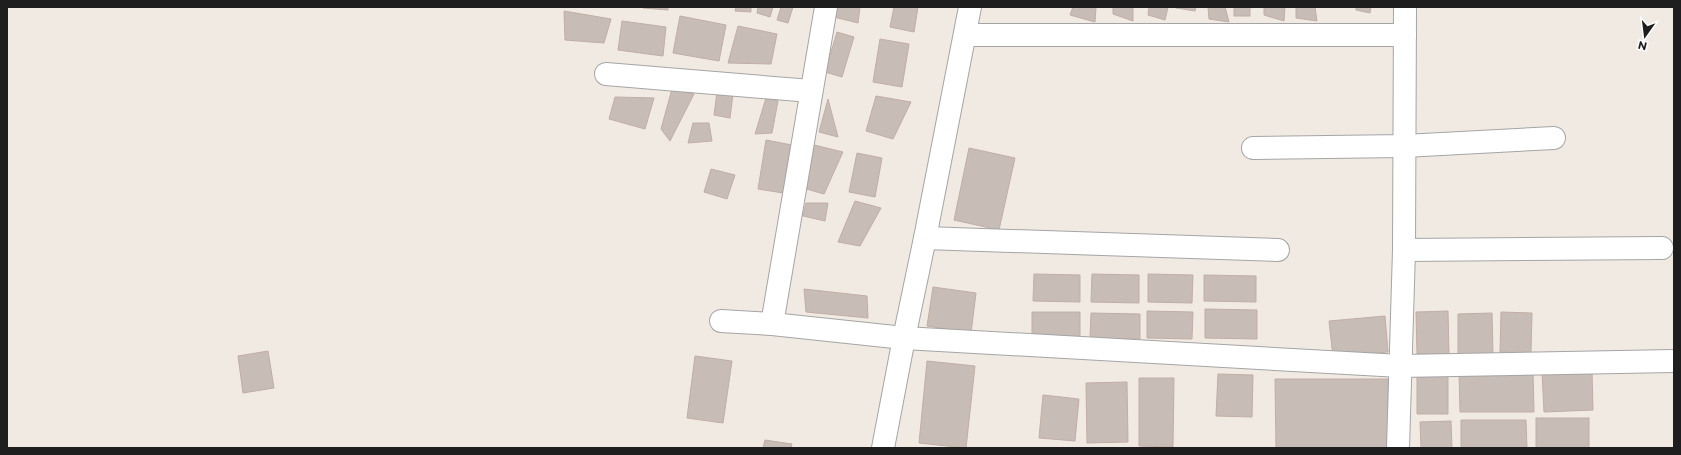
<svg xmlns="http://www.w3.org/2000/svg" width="1681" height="455" viewBox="0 0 1681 455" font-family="Montserrat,sans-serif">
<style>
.building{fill:#c8bcb6;stroke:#c2aea5}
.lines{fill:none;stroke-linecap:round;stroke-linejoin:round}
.minor-casing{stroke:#a5a5a5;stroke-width:24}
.minor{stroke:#fff;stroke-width:22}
</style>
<rect width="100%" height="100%" fill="#f0eae3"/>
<g class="building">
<path d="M642,7H668V10L643,8Z"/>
<path d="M736,7H751V12L735,11Z"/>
<path d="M758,7H773L770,17L757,13Z"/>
<path d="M781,7H793L788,23L777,20Z"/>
<path d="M837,7H860L858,23L834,17Z"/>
<path d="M894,7H918L914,32L890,27Z"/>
<path d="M1073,7H1096L1095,22L1070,15Z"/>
<path d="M1113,7H1133V21L1113,14Z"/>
<path d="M1149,7H1168L1165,20L1148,15Z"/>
<path d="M1177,7H1196L1195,11L1176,8Z"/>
<path d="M1208,7H1225L1229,22L1209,19Z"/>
<rect x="1234" y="7" width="16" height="9"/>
<path d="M1264,7H1285L1284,21L1264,15Z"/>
<path d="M1296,7H1315L1317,21L1296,18Z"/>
<path d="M1356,7H1371L1370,13L1356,10Z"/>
<path d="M564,11L611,19L604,43L565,40Z"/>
<path d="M680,16L726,25L719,61L673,53Z"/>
<path d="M622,21L666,27L663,56L618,50Z"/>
<path d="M738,26L777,34L771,64L728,63Z"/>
<path d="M837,32L854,37L842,77L825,72Z"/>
<path d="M880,39L909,44L902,87L873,82Z"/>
<path d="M672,89L694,94L670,141L661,129Z"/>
<path d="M717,92L733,94L730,118L714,115Z"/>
<path d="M876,96L911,102L893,139L866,131Z"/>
<path d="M615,97L654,98L645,129L609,119Z"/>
<path d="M766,98L778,101L772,133L755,134Z"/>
<path d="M828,99L838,137L819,132Z"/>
<path d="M693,123H709L712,141L688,143Z"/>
<path d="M766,140L797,146L789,194L758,189Z"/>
<path d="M814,145L843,152L824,194L803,188Z"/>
<path d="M969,148L1015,158L999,230L954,220Z"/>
<path d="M857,153L882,158L875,197L849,192Z"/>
<path d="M711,169L735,175L727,199L704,192Z"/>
<path d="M855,201L881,208L860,246L838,242Z"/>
<path d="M806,203H828L825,221L803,216Z"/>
<path d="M1034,274L1080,275V302L1033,301Z"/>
<path d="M1092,274L1139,275V303L1091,302Z"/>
<path d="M1148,274L1193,275L1192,303L1148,302Z"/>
<path d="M1204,275L1256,276V302L1204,301Z"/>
<path d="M933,287L976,293L971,333L927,326Z"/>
<path d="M804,289L867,296L868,318L806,312Z"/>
<path d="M1205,309L1257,310V339L1205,338Z"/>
<path d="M1147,311L1193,312L1192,339L1147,338Z"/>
<path d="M1448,311L1449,354H1417L1416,312Z"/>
<path d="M1032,312H1080V339L1032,338Z"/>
<path d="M1501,312L1532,313L1531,353L1500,352Z"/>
<path d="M1091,313L1140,314V339L1090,338Z"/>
<path d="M1492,313L1493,355L1458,356V314Z"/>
<path d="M1385,316L1388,352L1333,357L1329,321Z"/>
<path d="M268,351L274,388L243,393L238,356Z"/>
<path d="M695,356L732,361L723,423L687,418Z"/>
<path d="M927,361L975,366L966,448L919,443Z"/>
<path d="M1592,370L1593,410L1544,412L1542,372Z"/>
<path d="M1459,372H1533L1534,412H1460Z"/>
<path d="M1218,374L1253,375L1252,417L1216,416Z"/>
<path d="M1417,374L1448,375V414H1417Z"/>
<path d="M1139,378H1174L1173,447L1139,446Z"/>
<path d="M1275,379H1388V448H1276Z"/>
<path d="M1127,382L1128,442L1087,443L1086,383Z"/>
<path d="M1043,395L1079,399L1075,441L1039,438Z"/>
<rect x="1536" y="418" width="53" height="30"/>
<path d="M1461,420H1526L1527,448H1461Z"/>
<path d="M1451,421L1452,448H1421L1420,422Z"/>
<path d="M765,440L792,444L791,448H763Z"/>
</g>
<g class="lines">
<defs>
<g id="minor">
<path d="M966,35H1405"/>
<path d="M606,74L811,91"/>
<path d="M1253,148L1404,146L1554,138"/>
<path d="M925,238L1278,250"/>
<path d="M1404,250L1662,248"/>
<path d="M721,321L772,324L904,338L1400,366L1674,361"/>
<path d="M772,324L826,7"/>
<path d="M883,448L904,338L925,238L970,7"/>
<path d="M1398,448L1404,250L1405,7"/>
</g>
</defs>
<use href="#minor" class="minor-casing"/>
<use href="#minor" class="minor"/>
</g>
<rect width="1681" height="455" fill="none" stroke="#1e1e1e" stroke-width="16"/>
<g transform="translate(1645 36) rotate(194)" stroke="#ffffff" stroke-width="3" paint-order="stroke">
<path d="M0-3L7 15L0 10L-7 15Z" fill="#1e1e1e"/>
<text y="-6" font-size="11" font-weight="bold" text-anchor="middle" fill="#1e1e1e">N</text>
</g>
</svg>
